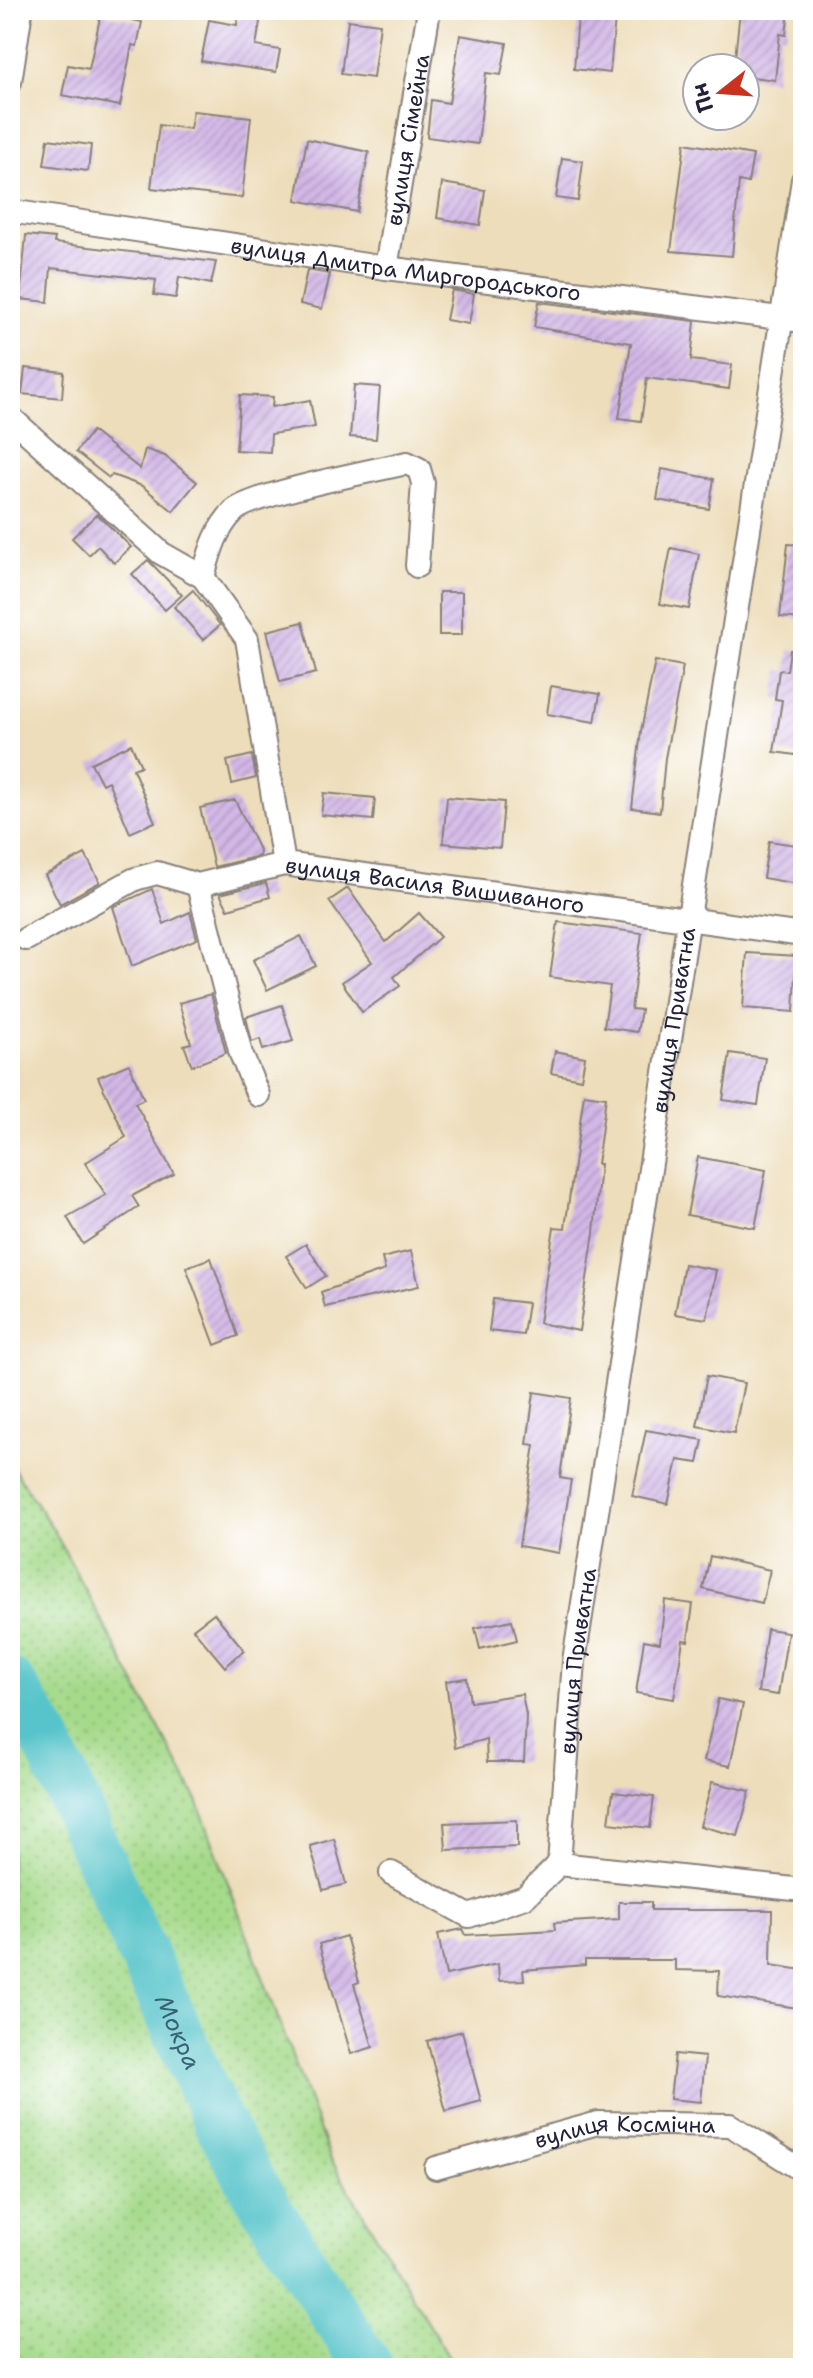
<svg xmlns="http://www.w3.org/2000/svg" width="813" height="2378" viewBox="0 0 813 2378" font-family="'Shantell Sans',sans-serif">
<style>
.grass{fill:url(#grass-dots);stroke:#647e63;stroke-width:2}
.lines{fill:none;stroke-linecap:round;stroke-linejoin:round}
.river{stroke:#56c4ca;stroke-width:50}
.building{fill:url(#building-hatch)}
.minor-casing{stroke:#88807a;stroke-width:26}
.minor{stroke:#fff;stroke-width:22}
.labels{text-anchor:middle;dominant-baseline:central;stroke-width:7;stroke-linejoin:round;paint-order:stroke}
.street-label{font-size:22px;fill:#22223b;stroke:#fff}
.water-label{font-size:24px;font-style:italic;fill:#376374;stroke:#fff}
</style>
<defs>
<pattern id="grass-dots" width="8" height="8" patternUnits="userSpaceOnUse" patternTransform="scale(2)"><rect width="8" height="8" fill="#a5da8b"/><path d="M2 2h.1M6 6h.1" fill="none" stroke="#8ebb79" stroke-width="1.8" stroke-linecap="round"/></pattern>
<pattern id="building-hatch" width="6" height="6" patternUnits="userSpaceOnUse" patternTransform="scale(2)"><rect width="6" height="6" fill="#d2b7e6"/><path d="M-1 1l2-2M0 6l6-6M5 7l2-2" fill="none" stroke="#b49dc6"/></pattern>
</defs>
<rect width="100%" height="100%" fill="#fff"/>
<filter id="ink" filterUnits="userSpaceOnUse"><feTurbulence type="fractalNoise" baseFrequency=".0125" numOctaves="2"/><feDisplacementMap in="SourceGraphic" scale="16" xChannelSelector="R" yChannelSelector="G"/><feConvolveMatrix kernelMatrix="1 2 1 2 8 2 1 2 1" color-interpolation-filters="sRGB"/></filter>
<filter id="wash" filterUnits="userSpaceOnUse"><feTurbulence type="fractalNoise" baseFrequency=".006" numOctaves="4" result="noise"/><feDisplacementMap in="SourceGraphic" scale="32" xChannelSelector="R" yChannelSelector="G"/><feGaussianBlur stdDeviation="1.8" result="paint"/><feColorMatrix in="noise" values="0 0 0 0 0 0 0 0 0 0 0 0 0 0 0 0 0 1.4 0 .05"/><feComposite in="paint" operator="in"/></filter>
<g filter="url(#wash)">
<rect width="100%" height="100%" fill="#edddba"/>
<path class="grass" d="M10,1463L53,1529L197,1800L330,2158L455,2368H10Z"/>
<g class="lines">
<path class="river" id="s1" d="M10,1683L42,1731L220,2126L258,2194L369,2368"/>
</g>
<g id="blocks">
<g class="building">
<path d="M239,10H262L256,46L280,50L276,72L201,61L209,20L237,25Z"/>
<path d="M740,10H789L786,35L780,34L775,80L745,76V68H734Z"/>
<path d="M101,13L142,22L137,46L132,45L120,106L62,95L68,65L89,69Z"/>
<path d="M578,15L615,18L610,73L574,69Z"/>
<path d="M348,20L380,24L373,78L341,74Z"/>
<path d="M460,35L507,43L501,75L486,73L478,144L427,137L431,100L449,103Z"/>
<path d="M193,111L251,117L242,198L151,188L159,125L190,129Z"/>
<path d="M48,139L91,145L88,171L44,165Z"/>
<path d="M307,139L369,152L357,212L296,200Z"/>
<path d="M685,143L753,155L748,183L739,181L732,256L671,251Z"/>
<path d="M562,158L583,161L578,201L556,198Z"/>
<path d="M442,183L485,190L480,225L437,218Z"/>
<path d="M26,235L55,238L54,243L216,262L211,284L179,277L176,298L154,295L156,280L51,268L48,302L20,299Z"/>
<path d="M307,270L330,274L322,309L300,304Z"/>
<path d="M452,290L474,294L469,324L446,320Z"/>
<path d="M539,302L695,321L691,360L732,365L729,389L647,378L641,421L619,418L631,343L534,327Z"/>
<path d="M25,368L64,372L62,398L22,394Z"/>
<path d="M354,385L380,387L376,439L350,437Z"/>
<path d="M240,395L273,397L272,407L310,400L315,427L271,434L270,452L236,450Z"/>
<path d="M92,431L140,469L145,449L165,456L197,482L173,511L142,486L112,475L109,478L76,452Z"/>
<path d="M662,469L714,479L709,509L657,500Z"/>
<path d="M97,514L131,547L114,563L98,546L89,555L72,538Z"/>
<path d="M788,544L803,545V619L780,617Z"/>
<path d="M671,548L699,554L689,609L660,604Z"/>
<path d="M148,560L182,595L165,610L132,574Z"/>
<path d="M193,590L220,625L203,640L174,607Z"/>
<rect x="439" y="592" width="23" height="43"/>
<path d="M303,622L316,673L280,682L267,631Z"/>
<path d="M790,650L803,651V756L774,752L782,700L775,699L779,670L787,671Z"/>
<path d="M655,661L683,666L665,758L660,812L632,808L641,731Z"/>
<path d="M551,686L600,694L595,722L547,714Z"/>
<path d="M131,744L141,766L133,769L155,822L130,833L108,781L102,784L91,763Z"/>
<path d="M252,755L256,778L232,784L227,761Z"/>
<path d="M324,793L375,798L373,820L321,815Z"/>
<path d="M447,797L504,802L500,848L443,843Z"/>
<path d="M235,800L260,852L259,856L214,867L200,808Z"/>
<path d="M769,841L803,846V885L763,878Z"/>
<path d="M85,854L100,882L60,904L45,875Z"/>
<path d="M266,883L270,897L228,909L220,894Z"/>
<path d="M348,888L386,942L419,913L440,937L394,977L400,986L362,1012L342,982L372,962L329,901Z"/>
<path d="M152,889L164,924L190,912L197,939L132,966L113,907Z"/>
<path d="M558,922L642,933L631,1009L641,1010L637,1032L604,1027L610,986L550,977Z"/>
<path d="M301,936L316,966L267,990L253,960Z"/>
<path d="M747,953L797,956L794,1012L743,1008Z"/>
<path d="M211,994L226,1053L192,1066L184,1045L191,1043L179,1003Z"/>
<path d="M282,1005L293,1041L263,1050L260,1039L252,1042L246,1017Z"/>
<path d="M555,1051L585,1057L581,1079L551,1073Z"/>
<path d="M730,1053L765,1058L758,1105L723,1100Z"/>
<path d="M129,1064L144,1099L135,1103L174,1174L132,1196L139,1207L83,1244L67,1217L106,1195L85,1163L126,1137L98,1077Z"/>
<path d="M584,1094L606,1097L597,1164H600L594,1233L579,1331L539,1323L554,1227L565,1228Z"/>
<path d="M698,1157L766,1170L755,1228L687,1215Z"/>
<path d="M306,1244L326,1276L307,1288L286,1256Z"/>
<path d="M411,1251L419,1286L325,1307L321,1292L385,1270L382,1258Z"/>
<path d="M211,1258L238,1336L215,1345L186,1267Z"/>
<path d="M684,1264L716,1270L707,1319L675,1314Z"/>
<path d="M493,1299L528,1303L523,1335L489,1331Z"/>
<path d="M707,1376L744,1383L734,1433L697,1426Z"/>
<path d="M534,1392L571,1398L560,1478L571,1480L559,1553L519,1546L535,1445L527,1444Z"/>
<path d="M646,1430L703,1440L698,1463L678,1460L668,1504L632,1496Z"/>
<path d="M710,1556L770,1570L762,1603L703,1589Z"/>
<path d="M665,1600L693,1604L688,1641L683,1640L674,1699L636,1693L644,1640L660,1643Z"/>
<path d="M214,1613L244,1650L225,1667L193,1629Z"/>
<path d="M512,1620L517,1640L480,1649L475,1628Z"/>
<path d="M767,1629L788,1632L778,1695L758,1692Z"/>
<path d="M467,1678L470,1702L522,1694L526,1715L524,1762H487L486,1739L455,1748L446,1681Z"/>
<path d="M718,1699L743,1704L730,1766L704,1761Z"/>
<path d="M712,1782L750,1791L738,1836L700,1826Z"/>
<path d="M613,1792L654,1797L650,1828L609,1823Z"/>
<path d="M517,1820V1847L446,1850L444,1823Z"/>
<path d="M334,1839L346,1884L323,1890L310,1846Z"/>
<path d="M619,1902H651V1910H772L771,1965L803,1970L798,2008L718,1996L719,1971L675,1970V1960H585V1965L523,1970L524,1980L499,1981L498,1964L446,1975L438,1934L463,1929L466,1935L555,1930L554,1923L619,1919Z"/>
<path d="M346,1936L359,1982L354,1984L373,2047L351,2054L319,1944Z"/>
<path d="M462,2031L481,2101L446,2111L427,2041Z"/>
<path d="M675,2054L705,2057L701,2102L670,2099Z"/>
</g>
</g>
</g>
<g filter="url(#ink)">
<use href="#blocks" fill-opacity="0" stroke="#88807a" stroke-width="2"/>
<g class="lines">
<defs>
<g id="minor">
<path d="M10,82L21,10"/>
<path id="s2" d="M10,211L386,268L803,321"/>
<path id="s3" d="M386,268L429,10"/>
<path id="s4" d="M10,417L161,553L203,577L247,639L284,864L803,935"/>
<path d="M203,577C210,552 215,530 234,511C252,494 376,470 407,463L419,469L423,483L417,566"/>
<path d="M198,885L241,1054L258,1095"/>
<path d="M26,939L135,879L157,873L198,885L284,864"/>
<path id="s5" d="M559,1864L574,1661L803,180"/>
<path d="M391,1873L469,1916L525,1897L559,1864L803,1890"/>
<path id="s6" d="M436,2168L598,2123L730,2125L803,2171"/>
</g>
</defs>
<use href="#minor" class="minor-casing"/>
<use href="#minor" class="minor"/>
</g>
</g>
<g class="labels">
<g class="street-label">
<text stroke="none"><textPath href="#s3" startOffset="130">вулиця Сімейна</textPath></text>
<text stroke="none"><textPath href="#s2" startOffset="400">вулиця Дмитра Миргородського</textPath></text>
<text stroke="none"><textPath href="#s4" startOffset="708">вулиця Василя Вишиваного</textPath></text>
<text stroke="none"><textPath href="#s5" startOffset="852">вулиця Приватна</textPath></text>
<text stroke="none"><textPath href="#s5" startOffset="204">вулиця Приватна</textPath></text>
<text stroke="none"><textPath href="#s6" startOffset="194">вулиця Космічна</textPath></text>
</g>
<g class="water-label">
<text stroke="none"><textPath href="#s1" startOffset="388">Мокра</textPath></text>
</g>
</g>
<rect width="813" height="2378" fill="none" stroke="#fff" stroke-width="40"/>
<g transform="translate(721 92) rotate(253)"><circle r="38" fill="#ffffff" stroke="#a7a7b1" stroke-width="2"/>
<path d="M0-6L14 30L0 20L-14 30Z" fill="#c8321e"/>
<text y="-12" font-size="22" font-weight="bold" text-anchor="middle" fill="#22223b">Пн</text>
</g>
</svg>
